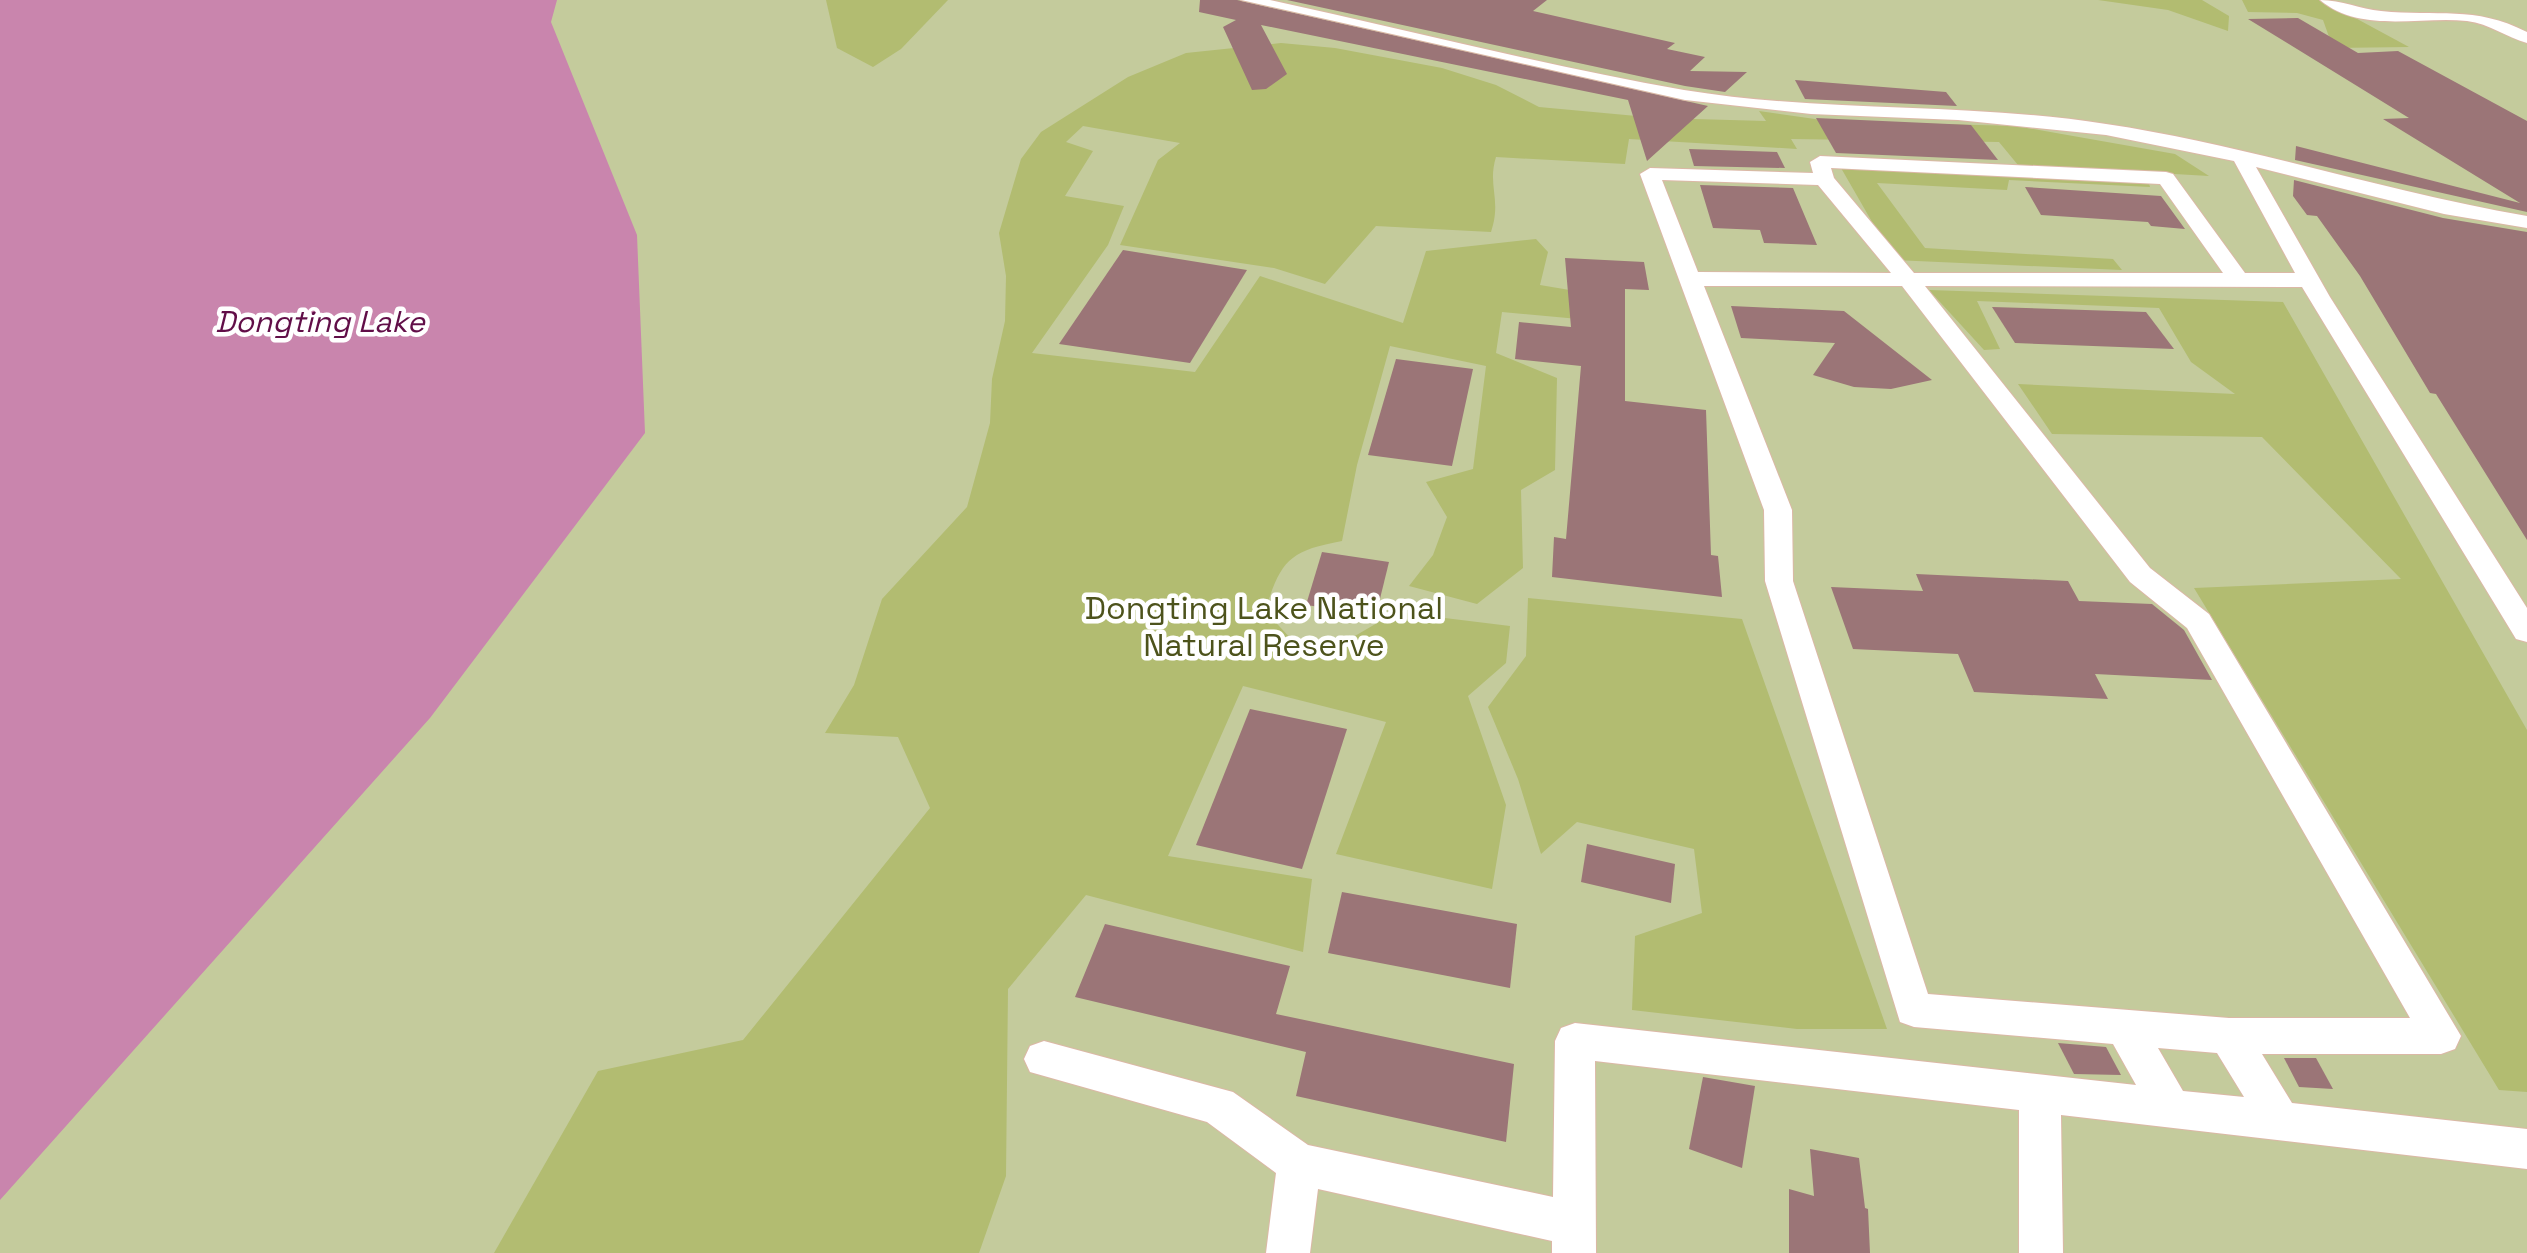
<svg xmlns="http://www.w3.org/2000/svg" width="2527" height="1253" viewBox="0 0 2527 1253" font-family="'Space Grotesk',sans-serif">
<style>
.green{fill:#c4cb9c}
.forest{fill:#b2bc71}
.water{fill:#c985ad}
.building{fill:#9b7577}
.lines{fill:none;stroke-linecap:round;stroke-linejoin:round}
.minor-casing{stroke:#dbb8a6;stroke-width:2}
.minor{fill:#fff;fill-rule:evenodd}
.labels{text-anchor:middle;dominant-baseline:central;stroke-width:9;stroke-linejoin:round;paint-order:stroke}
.far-water-label{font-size:30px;font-style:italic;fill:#610e48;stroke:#fff}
.park-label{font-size:32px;fill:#4d531c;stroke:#fff}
</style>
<rect width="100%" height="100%" fill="#f9f2ee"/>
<rect class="green" x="0" y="0" width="2527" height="1253"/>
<g class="forest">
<path d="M826,0H948L901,49L873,67L837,48Z"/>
<path d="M2098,0H2202L2229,16L2228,31L2168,10Z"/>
<path d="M2242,0H2322L2409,47L2333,48L2323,20L2297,13L2248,12Z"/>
<path d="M1281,43L1335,48L1442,68L1496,85L1539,107L1658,118L1766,121L1759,111L1829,121L2016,126L2175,154L2209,176L2018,165L1999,142L1791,139L1797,149L1629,139L1625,164L1496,157C1487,186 1502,199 1491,232L1376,226L1325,284L1274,268L1120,245L1158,160L1180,143L1083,126L1066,142L1093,151L1065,196L1124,206L1108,245L1032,353L1195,372L1260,276L1403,323L1426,251L1536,239L1548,252L1540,285L1623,299L1622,323L1502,312L1496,353L1557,378L1555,470L1521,490L1523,568L1477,604L1409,586L1433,555L1447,517L1426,482L1473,469L1486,366L1390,346L1357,465L1342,541C1288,551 1281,561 1265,611L1293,641L1348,640L1396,612L1510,626L1506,663L1468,696L1506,805L1492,889L1336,854L1386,722L1243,686L1168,856L1312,879L1303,952L1086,895L1008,989L1006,1176L979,1253H494L598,1071L743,1040L930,808L898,737L825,733L854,685L882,599L967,507L990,423L992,379L1005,321L1006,276L999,233L1021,159L1041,132L1128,77L1186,53Z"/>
<path d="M1841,168L2148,180L2150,187L2009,180L2007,190L1877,183L1925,248L2113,259L2122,270L1894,260Z"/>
<path d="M1929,290L2283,302L2527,730V1092L2499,1090L2194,588L2401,579L2262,437L2052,434L2018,384L2235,394L2191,362L2159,308L1977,301L2000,349L1984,350Z"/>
<path d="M1528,598L1742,619L1887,1029H1797L1632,1010L1635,936L1702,913L1694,849L1577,822L1541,854L1518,779L1488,707L1526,656Z"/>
</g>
<path class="water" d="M0,0H557L551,22L637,235L645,433L430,718L0,1200Z"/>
<g class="building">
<path d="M1200,0H1237L1708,106L1647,161L1628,100L1261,25L1287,74L1266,89L1252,90L1223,27L1236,20L1199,12Z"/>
<path d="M1287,0H1547L1533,11L1675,43L1667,49L1705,57L1690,71L1747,72L1725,92L1685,86Z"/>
<path d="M2298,18L2358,53L2398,51L2527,121V212L2295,160L2296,146L2520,203L2383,119L2409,118L2248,19Z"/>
<path d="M1795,80L1946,92L1957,106L1805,99Z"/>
<path d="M1816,118L1971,125L1998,160L1836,153Z"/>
<path d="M1689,149L1777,152L1785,168L1694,166Z"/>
<path d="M2294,180L2443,218L2527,232V540L2436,394L2430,393L2360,276L2317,216L2307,215L2293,196Z"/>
<path d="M1700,185L1793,188L1817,245L1764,243L1760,230L1713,228Z"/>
<path d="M2025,187L2161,196L2185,229L2151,226L2148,222L2041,215Z"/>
<path d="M1123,250L1247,270L1190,363L1059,344Z"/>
<path d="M1565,258L1644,262L1649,290L1625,289V401L1706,410L1711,555L1718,556L1722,597L1552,577L1554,537L1566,539L1581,366L1515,359L1519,322L1571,327Z"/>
<path d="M1731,306L1844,311L1932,380L1891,389L1854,387L1813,375L1835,343L1741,338Z"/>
<path d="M1992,307L2146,312L2174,349L2015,343Z"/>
<path d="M1396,359L1473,369L1452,466L1368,455Z"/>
<path d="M1322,552L1389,562L1376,615L1306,605Z"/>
<path d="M1916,574L2068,581L2079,601L2152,604L2184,630L2212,680L2095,674L2108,699L1974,692L1958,654L1853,649L1831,587L1923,591Z"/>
<path d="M1250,709L1347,729L1302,869L1196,845Z"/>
<path d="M1587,844L1675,864L1671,903L1581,882Z"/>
<path d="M1342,892L1517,924L1510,988L1328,953Z"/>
<path d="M1105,924L1290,966L1276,1014L1514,1064L1506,1142L1296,1096L1306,1052L1075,997Z"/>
<path d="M2058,1043L2106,1047L2121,1075L2074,1074Z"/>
<path d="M2284,1058H2316L2333,1089L2299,1087Z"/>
<path d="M1703,1077L1755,1086L1742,1168L1689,1149Z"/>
<path d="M1810,1149L1859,1158L1865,1208L1868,1209L1870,1253H1789V1189L1814,1196Z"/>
</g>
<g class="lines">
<defs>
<g id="minor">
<path d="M1241,0H1270C1408,30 1546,66 1684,90C1824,113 1966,102 2106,124C2248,145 2385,192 2527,216V228L2444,214L2256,167L2330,297L2527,608V642L2516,639L2302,287L1925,286L2150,568L2209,614L2461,1036L2455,1049L2441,1054H2262L2292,1103L2527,1129V1169L2061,1115L2063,1253H2019V1110L1595,1061L1596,1253H1552V1241L1318,1189L1310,1253H1266L1276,1173L1207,1122L1030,1072L1024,1059L1030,1046L1044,1041L1233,1092L1308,1145L1553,1197L1555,1041L1561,1028L1575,1023L2136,1085L2113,1044L1914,1027L1900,1022L1765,581L1764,510L1640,174L1650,168L1813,173L1810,162L1820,156L2166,172L2173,174L2245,273H2295L2234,161L2106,135L1958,120L1811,114L1685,100ZM1831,168L2160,184L2223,273H1914L1834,178ZM1662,180L1818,185L1891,273L1698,272ZM1704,286H1902L2130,582L2187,628L2410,1018H2229L1928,994L1793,581L1792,510ZM2158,1048L2217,1053L2244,1097L2183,1091Z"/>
<path d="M2320,0C2342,0 2360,9 2381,11C2437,17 2474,5 2527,32V43C2506,37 2490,24 2467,21C2419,16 2361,34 2320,0Z"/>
</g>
</defs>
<use href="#minor" class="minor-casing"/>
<use href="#minor" class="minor"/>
</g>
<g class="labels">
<g class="far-water-label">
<text x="320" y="321">Dongting Lake</text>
</g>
<g class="park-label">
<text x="1264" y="608">Dongting Lake National<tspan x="1264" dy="37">Natural Reserve</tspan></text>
</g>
</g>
</svg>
